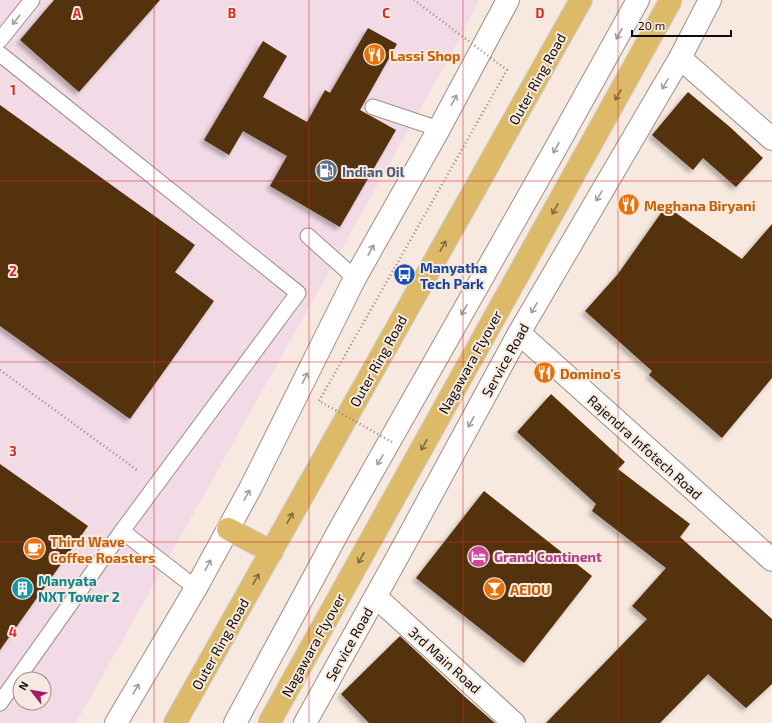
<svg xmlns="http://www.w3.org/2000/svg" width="772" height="723" viewBox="0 0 772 723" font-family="'Exo 2',sans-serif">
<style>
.commercial{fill:#f2dbe6;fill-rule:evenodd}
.building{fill:#533111;filter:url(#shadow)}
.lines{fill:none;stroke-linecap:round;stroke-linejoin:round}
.service-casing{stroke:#9b8f85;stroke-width:17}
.minor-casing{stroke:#9b8f85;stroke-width:24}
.tertiary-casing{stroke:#9b8f85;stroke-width:24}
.trunk-casing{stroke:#cfcece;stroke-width:24}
.path{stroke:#958b84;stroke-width:2.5;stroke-dasharray:1 3;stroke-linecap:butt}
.service{stroke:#fff;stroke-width:15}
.minor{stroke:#fff;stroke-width:22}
.tertiary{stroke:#fff;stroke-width:22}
.trunk{stroke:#dcba68;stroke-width:22}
.trunk-bridge-casing{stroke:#cfcece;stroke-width:24;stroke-linecap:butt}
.path-bridge{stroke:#958b84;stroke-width:2.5;stroke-dasharray:1 3;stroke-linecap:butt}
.trunk-bridge{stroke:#dcba68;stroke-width:22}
.oneway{stroke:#9f9e9c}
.oneway2{stroke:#806c3d}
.grid{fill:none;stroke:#d62828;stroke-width:1;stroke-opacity:0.55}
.labels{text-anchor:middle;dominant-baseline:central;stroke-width:4;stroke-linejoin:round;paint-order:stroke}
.food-label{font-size:14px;font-weight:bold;fill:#c56008;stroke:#f7e9df;text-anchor:start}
.street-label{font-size:14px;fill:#100c08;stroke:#f7e9df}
.service-label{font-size:14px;font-weight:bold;fill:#4e5e75;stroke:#f7e9df;text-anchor:start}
.transit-label{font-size:14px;font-weight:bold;fill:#164399;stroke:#f7e9df;text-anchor:start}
.hotel-label{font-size:14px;font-weight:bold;fill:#b23c85;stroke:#f7e9df;text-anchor:start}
.culture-label{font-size:14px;font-weight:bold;fill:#0d838f;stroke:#f7e9df;text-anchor:start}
.grid-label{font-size:13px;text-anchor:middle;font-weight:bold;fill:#d62828;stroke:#f7e9df;stroke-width:4;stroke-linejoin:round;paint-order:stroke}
</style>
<defs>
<filter id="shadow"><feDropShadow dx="-3.5" dy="3.5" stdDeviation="2" flood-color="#0004"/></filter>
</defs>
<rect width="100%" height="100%" fill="#f7e9df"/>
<path class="commercial" d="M0,0H479L451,54L76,723H0ZM20,679H44V703H20Z"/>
<g class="building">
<path d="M54,0H160L79,92L20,40Z"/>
<path d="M368,28L397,44L360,110L396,130L340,227L270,186L287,156L243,131L229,155L204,140L263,41L287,56L263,97L307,122L325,90L330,93Z"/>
<path d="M688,92L730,127L763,158L736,187L703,158L693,170L652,135Z"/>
<path d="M0,105L195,245L175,272L214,301L130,419L0,326Z"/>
<path d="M666,206L742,259L772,224V378L722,438L649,375L652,371L585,311L618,274Z"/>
<path d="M551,394L625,462L618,469L690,524L680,537L772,619V684L746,708L708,674L660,723H546L647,619L632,606L666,568L592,511L596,504L517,432Z"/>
<path d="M0,464L88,526L0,650Z"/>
<path d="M484,491L592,576L524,663L416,578Z"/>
<path d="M400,636L464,696L495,723H369L341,694Z"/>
</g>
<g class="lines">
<defs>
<g id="service">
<path d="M0,40L32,0"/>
<path d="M0,54L298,293L122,531L196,588"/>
<path d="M373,107L439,129"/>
<path d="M308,236L355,278"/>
<path d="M0,703L122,531"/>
</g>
<g id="minor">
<path d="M680,58L772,139"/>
<path d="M519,333L772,560"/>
<path d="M376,597L514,723"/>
</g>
<g id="tertiary">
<path d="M116,723L196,588L251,487L355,278L439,129L508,0"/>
<path d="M235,723L342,525L553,153L638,0"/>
<path d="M305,723L398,556L519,333L680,58L710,0"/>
</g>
<g id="trunk">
<path d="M228,529L272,552"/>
<path d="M175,723L581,0"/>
</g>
</defs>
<use href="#service" class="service-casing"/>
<use href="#minor" class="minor-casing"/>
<use href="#tertiary" class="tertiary-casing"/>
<use href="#trunk" class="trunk-casing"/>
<path class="path" d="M0,370L137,470"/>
<use href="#service" class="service"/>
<use href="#minor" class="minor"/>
<use href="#tertiary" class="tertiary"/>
<use href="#trunk" class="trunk"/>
<defs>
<path id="trunk-bridge" d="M269,723L671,0"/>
</defs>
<use href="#trunk-bridge" class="trunk-bridge-casing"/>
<path class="path-bridge" d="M392,442L319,401L507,70L414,0"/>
<use href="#trunk-bridge" class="trunk-bridge"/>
</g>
<defs><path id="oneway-shaft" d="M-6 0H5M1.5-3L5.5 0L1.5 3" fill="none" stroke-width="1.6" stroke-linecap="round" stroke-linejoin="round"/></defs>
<g class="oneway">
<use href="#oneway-shaft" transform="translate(16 20) rotate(129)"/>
<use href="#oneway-shaft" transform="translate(619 34) rotate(119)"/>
<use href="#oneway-shaft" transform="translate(665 84) rotate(120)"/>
<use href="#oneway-shaft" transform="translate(454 100) rotate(-62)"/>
<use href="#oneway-shaft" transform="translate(556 148) rotate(119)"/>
<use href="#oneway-shaft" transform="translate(599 196) rotate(120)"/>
<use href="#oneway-shaft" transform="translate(371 250) rotate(-61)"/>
<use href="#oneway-shaft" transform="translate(534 308) rotate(120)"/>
<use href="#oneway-shaft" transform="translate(464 310) rotate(120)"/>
<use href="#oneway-shaft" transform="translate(305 378) rotate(-64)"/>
<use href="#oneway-shaft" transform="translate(471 422) rotate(119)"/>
<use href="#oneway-shaft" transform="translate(380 460) rotate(120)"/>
<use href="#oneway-shaft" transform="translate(247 495) rotate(-60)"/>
<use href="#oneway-shaft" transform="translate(208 565) rotate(-62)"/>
<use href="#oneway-shaft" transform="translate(136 689) rotate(-60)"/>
</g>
<g class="oneway2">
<use href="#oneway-shaft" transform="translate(618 95) rotate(119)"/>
<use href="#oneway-shaft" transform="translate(555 209) rotate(119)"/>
<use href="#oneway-shaft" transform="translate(443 246) rotate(-61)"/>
<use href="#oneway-shaft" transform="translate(424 445) rotate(119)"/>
<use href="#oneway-shaft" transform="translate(290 518) rotate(-61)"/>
<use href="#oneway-shaft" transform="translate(361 558) rotate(119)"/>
<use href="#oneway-shaft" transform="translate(256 579) rotate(-61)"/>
</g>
<path class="grid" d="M154,0V723M309,0V723M463,0V723M618,0V723M0,181H772M0,362H772M0,542H772"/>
<defs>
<symbol id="restaurant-disc" viewBox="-11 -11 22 22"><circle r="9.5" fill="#e8710a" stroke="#f7e9df"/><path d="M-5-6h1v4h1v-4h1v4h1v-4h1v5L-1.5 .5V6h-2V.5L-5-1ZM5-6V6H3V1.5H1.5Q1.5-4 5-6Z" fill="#fff"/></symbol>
<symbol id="fuel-disc" viewBox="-11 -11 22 22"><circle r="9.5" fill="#5c6f8a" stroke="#f7e9df"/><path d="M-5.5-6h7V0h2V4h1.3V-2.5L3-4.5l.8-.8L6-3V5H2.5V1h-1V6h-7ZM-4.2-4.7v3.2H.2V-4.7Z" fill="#fff"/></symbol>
<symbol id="bus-disc" viewBox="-11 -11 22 22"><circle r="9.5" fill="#1a4fb4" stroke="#f7e9df"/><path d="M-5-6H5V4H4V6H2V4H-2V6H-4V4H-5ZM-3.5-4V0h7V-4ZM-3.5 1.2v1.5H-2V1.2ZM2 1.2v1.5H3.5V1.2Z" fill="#fff"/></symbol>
<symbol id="cafe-disc" viewBox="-11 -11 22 22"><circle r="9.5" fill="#e8710a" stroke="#f7e9df"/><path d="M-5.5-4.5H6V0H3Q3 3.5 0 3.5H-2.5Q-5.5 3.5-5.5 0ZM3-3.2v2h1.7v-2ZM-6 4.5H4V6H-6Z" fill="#fff"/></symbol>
<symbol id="hotel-disc" viewBox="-11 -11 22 22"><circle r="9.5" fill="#d1479c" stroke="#f7e9df"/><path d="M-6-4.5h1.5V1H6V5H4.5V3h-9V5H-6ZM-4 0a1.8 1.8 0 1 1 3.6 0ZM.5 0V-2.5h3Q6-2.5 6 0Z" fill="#fff"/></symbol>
<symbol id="building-disc" viewBox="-11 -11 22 22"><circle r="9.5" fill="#0f9aa8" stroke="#f7e9df"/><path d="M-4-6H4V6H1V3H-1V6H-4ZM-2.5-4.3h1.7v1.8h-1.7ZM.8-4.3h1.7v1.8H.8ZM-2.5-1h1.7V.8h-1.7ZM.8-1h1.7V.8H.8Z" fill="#fff"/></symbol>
<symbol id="bar-disc" viewBox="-11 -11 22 22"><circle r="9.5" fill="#e8710a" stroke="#f7e9df"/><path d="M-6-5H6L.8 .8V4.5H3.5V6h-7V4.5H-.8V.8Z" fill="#fff"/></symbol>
</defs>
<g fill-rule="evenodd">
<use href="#restaurant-disc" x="362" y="42" width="25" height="25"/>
<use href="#fuel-disc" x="314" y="158" width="25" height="25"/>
<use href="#restaurant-disc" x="616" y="192" width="25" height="25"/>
<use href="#bus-disc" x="392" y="262" width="25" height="25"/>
<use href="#restaurant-disc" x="532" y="360" width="25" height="25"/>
<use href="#cafe-disc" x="22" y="536" width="25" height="25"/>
<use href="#hotel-disc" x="466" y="544" width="25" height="25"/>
<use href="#building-disc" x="10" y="576" width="25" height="25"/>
<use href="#bar-disc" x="482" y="576" width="25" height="25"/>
</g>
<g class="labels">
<g class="food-label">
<text x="390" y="55">Lassi Shop</text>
<text x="644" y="205">Meghana Biryani</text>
<text x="560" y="373">Domino's</text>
<text x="50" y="541">Third Wave<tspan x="50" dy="16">Coffee Roasters</tspan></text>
<text x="510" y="589">AEIOU</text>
</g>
<g class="street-label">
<text transform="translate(537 79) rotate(-61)">Outer Ring Road</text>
<text transform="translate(505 360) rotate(-61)">Service Road</text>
<text transform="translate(378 361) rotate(-61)">Outer Ring Road</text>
<text transform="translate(470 362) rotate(-61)">Nagawara Flyover</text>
<text transform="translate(645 447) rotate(42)">Rajendra Infotech Road</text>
<text transform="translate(220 644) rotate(-61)">Outer Ring Road</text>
<text transform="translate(349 644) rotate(-61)">Service Road</text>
<text transform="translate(313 645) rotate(-61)">Nagawara Flyover</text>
<text transform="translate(445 660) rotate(42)">3rd Main Road</text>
</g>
<g class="service-label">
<text x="342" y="171">Indian Oil</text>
</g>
<g class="transit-label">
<text x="420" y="267">Manyatha<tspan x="420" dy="16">Tech Park</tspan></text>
</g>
<g class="hotel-label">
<text x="494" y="556">Grand Continent</text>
</g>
<g class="culture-label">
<text x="38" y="580">Manyata<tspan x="38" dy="16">NXT Tower 2</tspan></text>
</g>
</g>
<g class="grid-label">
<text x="77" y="18">A</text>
<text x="232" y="18">B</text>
<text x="386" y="18">C</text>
<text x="540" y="18">D</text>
<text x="13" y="95">1</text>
<text x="13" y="276">2</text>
<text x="13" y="456">3</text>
<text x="13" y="637">4</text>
</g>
<g transform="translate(32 691) rotate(301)"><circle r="19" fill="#f7e9df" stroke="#9b9189"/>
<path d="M0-3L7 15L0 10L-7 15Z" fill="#a21b67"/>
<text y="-6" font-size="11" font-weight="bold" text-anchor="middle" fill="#100c08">N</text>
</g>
<path d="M632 30v6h99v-6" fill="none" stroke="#100c08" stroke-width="2"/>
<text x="638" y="30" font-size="12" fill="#100c08" stroke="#f7e9df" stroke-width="3" paint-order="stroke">20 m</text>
</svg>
